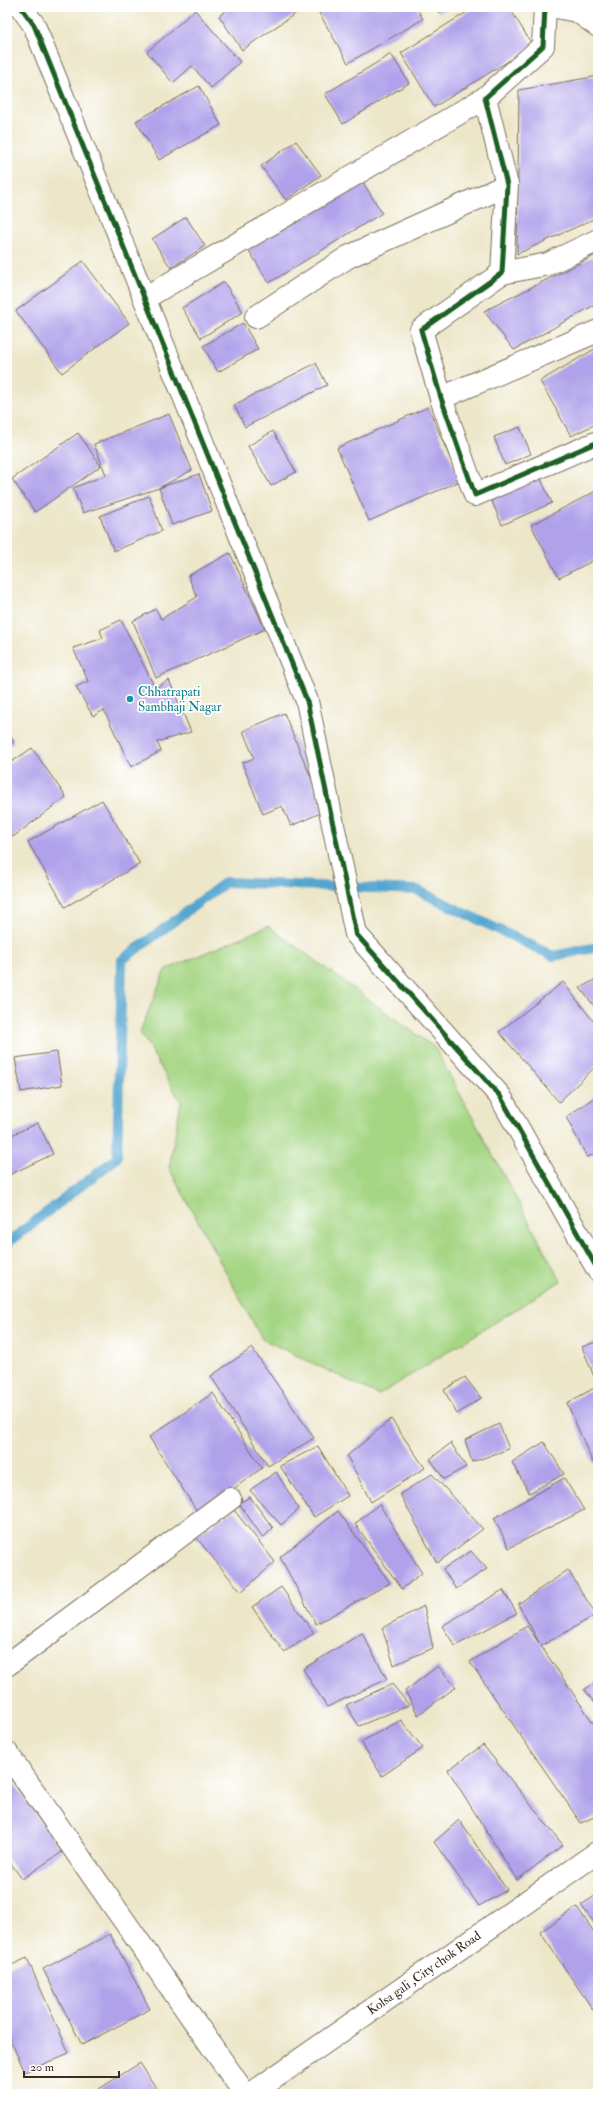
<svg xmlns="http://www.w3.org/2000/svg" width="605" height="2101" viewBox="0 0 605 2101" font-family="'IM FELL Double Pica',serif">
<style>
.green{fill:#a5d684;stroke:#708051}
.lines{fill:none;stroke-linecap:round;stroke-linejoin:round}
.stream{stroke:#54a6cf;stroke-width:10}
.building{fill:#afa1ea}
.minor-casing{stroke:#796c5a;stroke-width:24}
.minor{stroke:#fff;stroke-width:22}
.cycleway-casing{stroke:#fff;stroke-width:8}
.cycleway{stroke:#1b5e20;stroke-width:5}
.culture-dot{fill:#0f9aa8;stroke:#fff;stroke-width:1.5}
.labels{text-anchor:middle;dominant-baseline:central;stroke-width:3.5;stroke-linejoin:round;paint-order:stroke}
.culture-label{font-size:13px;fill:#0d838f;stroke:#fff;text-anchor:start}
.street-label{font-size:13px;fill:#3b2a1e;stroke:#fff}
</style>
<rect width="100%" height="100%" fill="#fff"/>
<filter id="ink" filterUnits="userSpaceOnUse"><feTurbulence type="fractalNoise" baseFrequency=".025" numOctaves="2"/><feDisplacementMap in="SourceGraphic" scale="8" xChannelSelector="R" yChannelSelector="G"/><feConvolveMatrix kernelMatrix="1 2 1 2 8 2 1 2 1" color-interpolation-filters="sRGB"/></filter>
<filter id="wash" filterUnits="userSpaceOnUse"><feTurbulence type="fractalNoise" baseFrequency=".012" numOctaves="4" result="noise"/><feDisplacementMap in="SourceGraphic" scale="16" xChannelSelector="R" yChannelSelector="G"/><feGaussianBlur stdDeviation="0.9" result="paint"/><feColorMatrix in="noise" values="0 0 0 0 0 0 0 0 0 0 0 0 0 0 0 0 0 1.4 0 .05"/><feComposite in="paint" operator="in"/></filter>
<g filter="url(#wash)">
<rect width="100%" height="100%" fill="#ede7ca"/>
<path class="green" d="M268,926L435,1048L561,1281L379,1395L262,1339L169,1168L181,1102L140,1032L165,970Z"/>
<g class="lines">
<path class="stream" d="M7,1243L117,1158L122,960L226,882L417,890L553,956L598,947"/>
</g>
<g id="blocks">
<g class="building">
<path d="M231,7H305L242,50L219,16Z"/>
<path d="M325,7H416L423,19L348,63L318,11Z"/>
<path d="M436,7H449L439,13Z"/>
<path d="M475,7H509L533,46L434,107L401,53Z"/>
<path d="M195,10L240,62L211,88L192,66L173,83L147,52Z"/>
<path d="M391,54L409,83L343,124L325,94Z"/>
<path d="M598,76V217L517,254L519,90Z"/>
<path d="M199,86L221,125L159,160L136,121Z"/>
<path d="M296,141L321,175L286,200L261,166Z"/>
<path d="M361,179L382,213L269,283L248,249Z"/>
<path d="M186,217L205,246L171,268L152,239Z"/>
<path d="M598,254V303L514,350L484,311Z"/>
<path d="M83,261L129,323L62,373L16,311Z"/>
<path d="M224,282L243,312L201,338L182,308Z"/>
<path d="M243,323L258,349L218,372L203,346Z"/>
<path d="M598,347V423L571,436L540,381Z"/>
<path d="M316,363L327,385L245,427L234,405Z"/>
<path d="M428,407L460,481L369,521L337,448Z"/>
<path d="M169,414L192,470L159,488L83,513L73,488L106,475L94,444Z"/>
<path d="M520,427L531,454L505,465L494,437Z"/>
<path d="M273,431L296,472L271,486L248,446Z"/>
<path d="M78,433L101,466L35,512L12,479Z"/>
<path d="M199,474L212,511L172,525L159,488Z"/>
<path d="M539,475L552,503L502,525L490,497Z"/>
<path d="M598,490V558L559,578L531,525Z"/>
<path d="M149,496L162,531L114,551L100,516Z"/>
<path d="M230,553L265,629L156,678L133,621L156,609L161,619L197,597L188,576Z"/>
<path d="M121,620L155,688L169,680L191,732L157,742L161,751L131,767L104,710L93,716L76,687L88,681L73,648L103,638L100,630Z"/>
<path d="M284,713L325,811L291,826L282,806L263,814L242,763L254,758L243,731Z"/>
<path d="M7,731L14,742L7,747Z"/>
<path d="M32,748L66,797L13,837L7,828V765Z"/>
<path d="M102,800L140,864L65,907L28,842Z"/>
<path d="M598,978V1011L580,988Z"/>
<path d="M563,982L598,1027V1064L559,1102L499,1032Z"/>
<path d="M57,1052L62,1085L21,1092L15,1058Z"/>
<path d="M598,1095V1153L587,1157L566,1117Z"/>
<path d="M38,1123L53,1154L7,1176V1137Z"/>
<path d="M598,1341V1378L595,1379L582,1347Z"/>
<path d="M252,1348L314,1438L268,1466L211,1376Z"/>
<path d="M465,1377L481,1398L457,1414L444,1390Z"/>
<path d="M598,1386V1461L593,1463L567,1403Z"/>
<path d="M213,1393L262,1468L199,1514L149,1437Z"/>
<path d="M391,1419L425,1468L371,1502L347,1456Z"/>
<path d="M499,1424L509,1449L472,1462L465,1440Z"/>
<path d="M544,1442L564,1474L529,1493L512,1462Z"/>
<path d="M451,1443L466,1467L444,1479L430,1459Z"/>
<path d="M318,1446L348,1496L314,1517L280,1466Z"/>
<path d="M276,1472L299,1509L281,1525L250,1490Z"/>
<path d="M432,1474L483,1529L437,1563L400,1494Z"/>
<path d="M564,1478L584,1510L509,1548L494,1518Z"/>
<path d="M250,1497L273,1528L263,1538L239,1503Z"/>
<path d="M379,1504L422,1573L402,1589L355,1524Z"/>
<path d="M234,1510L275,1562L241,1592L195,1536Z"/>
<path d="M338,1511L390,1583L316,1624L280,1557Z"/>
<path d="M471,1551L487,1569L456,1589L443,1569Z"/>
<path d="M568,1570L596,1615L541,1646L598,1730V1815L581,1823L470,1662L527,1626L540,1644L518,1604Z"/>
<path d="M281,1587L314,1633L284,1652L252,1607Z"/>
<path d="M503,1590L517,1613L455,1646L442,1626Z"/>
<path d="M424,1606L433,1648L394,1665L382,1628Z"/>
<path d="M362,1633L387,1679L327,1707L303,1669Z"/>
<path d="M438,1666L456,1687L418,1715L405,1691Z"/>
<path d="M598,1681V1707L584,1689Z"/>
<path d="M392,1684L409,1705L359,1726L346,1705Z"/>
<path d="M401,1720L423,1748L382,1776L361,1742Z"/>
<path d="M483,1745L563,1845L517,1880L448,1770Z"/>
<path d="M11,1779L62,1852L22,1879L7,1858V1781Z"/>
<path d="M459,1820L507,1890L479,1906L434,1842Z"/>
<path d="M598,1894V1928L581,1905Z"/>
<path d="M577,1907L598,1938V2017L540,1932Z"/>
<path d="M110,1934L150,2009L82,2045L43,1969Z"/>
<path d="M27,1958L69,2053L25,2072L7,2033V1967Z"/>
<path d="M140,2063L160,2094H103L99,2089Z"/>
</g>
</g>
</g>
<g filter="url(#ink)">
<use href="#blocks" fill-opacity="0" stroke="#796c5a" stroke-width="1"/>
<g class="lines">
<defs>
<g id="minor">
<path d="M21,7L34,25L307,701L356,934L500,1096L598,1270"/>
<path d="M545,7L543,46L485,98L507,185L502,273L421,330L441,398L475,495L598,442"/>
<path d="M556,7L577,11L598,26"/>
<path d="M502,273L548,264L598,240"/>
<path d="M145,298L485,98"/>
<path d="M256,317L348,257L507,185"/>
<path d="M441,398L598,331"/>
<path d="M7,1665L230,1499"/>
<path d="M7,1753L245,2094"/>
<path d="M251,2094L598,1852"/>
</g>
</defs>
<use href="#minor" class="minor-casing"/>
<use href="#minor" class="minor"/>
<defs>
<g id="cycleway">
<path d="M21,7L34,25L307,701L356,934L500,1096L598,1270"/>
<path d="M545,7L543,46L485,98L507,185L502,273L421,330L441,398L475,495L598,442"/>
</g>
</defs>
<use href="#cycleway" class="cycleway-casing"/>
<use href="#cycleway" class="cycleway"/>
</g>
</g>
<circle class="culture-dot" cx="130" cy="699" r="4"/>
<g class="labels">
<g class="culture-label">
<text x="138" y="692">Chhatrapati<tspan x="138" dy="15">Sambhaji Nagar</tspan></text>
</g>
<g class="street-label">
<text transform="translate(424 1973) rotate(-35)">Kolsa gali ,City chok Road</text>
</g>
</g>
<rect width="605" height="2101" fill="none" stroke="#fff" stroke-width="24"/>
<path d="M24 2071v6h95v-6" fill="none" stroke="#3b2a1e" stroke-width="2"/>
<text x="30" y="2071" font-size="12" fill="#3b2a1e" stroke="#ffffff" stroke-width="3" paint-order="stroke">20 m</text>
</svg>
